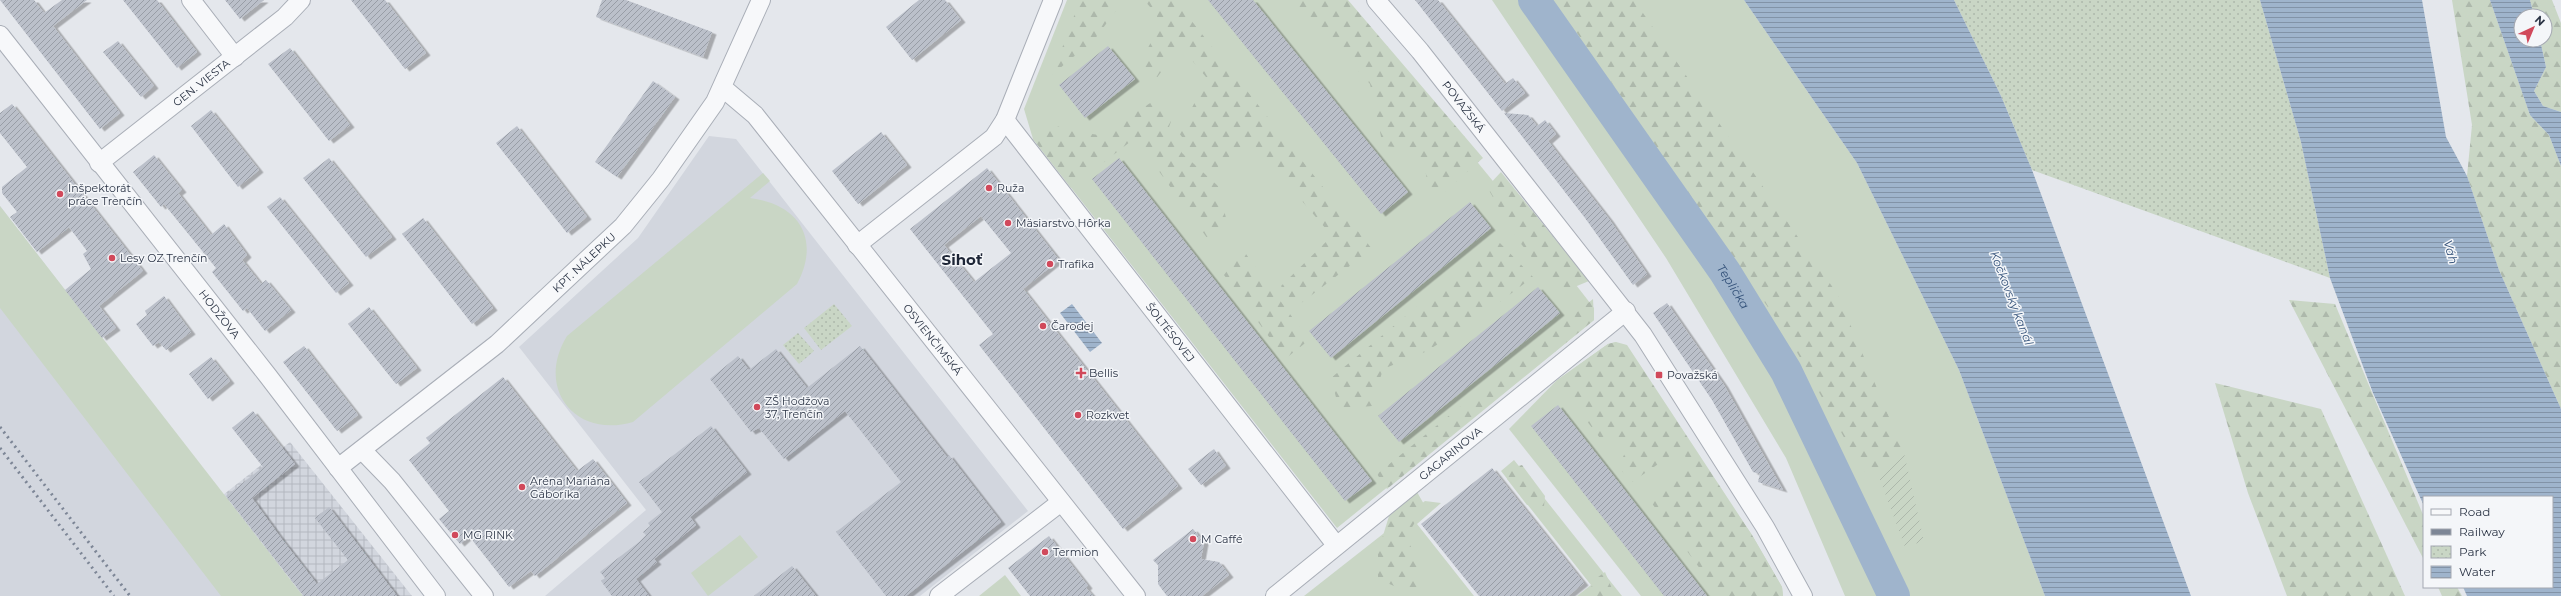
<svg xmlns="http://www.w3.org/2000/svg" width="2561" height="596" viewBox="0 0 2561 596" font-family="Montserrat,sans-serif">
<style>
.built{fill:#d2d6de}
.industrial{fill:url(#industrial-grid)}
.grass{fill:#c9d6c5}
.forest{fill:url(#forest-firs)}
.park{fill:url(#park-dots)}
.garden{fill:url(#garden-furrows)}
.water{fill:url(#water-rules)}
.lines{fill:none;stroke-linecap:round;stroke-linejoin:round}
.river{stroke:#9fb4cc;stroke-width:32}
.building{fill:url(#building-hatch);fill-rule:evenodd;filter:url(#shadow)}
.minor-casing{stroke:#a9aeb7;stroke-width:20}
.minor{stroke:#f7f8fa;stroke-width:18}
.rail{stroke:#7d8696;stroke-width:3;stroke-dasharray:2 4;stroke-linecap:butt}
.poi-dot{fill:#d1495b;stroke:#f4f6f9;stroke-width:1.5}
.labels{text-anchor:middle;dominant-baseline:central;stroke-width:3;stroke-linejoin:round;paint-order:stroke}
.street-label{font-size:11px;fill:#2b3445;stroke:#f4f6f9}
.poi-label{font-size:11px;fill:#2b3445;stroke:#f4f6f9;text-anchor:start}
.water-label{font-size:12px;font-style:italic;fill:#34527a;stroke:#f4f6f9}
.district-label{font-size:15px;font-weight:bold;fill:#1d2536;stroke:#f4f6f9}
</style>
<defs>
<pattern id="industrial-grid" width="8" height="8" patternUnits="userSpaceOnUse"><rect width="8" height="8" fill="#d2d6de"/><path d="M0 4h8M4 0v8" fill="none" stroke="#b4b8c0"/></pattern>
<pattern id="forest-firs" width="22" height="20" patternUnits="userSpaceOnUse"><rect width="22" height="20" fill="#c9d6c5"/><path d="M5 1l3.5 6h-7zM16 11l3.5 6h-7z" fill="#adb8ab"/></pattern>
<pattern id="park-dots" width="8" height="8" patternUnits="userSpaceOnUse"><rect width="8" height="8" fill="#c9d6c5"/><path d="M2 2h.1M6 6h.1" fill="none" stroke="#adb8ab" stroke-width="1.8" stroke-linecap="round"/></pattern>
<pattern id="garden-furrows" width="10" height="10" patternUnits="userSpaceOnUse"><rect width="10" height="10" fill="#c9d6c5"/><path d="M-1 1l2-2M0 10L10 0M9 11l2-2" fill="none" stroke="#adb8ab"/></pattern>
<pattern id="water-rules" width="6" height="5" patternUnits="userSpaceOnUse"><rect width="6" height="5" fill="#9fb4cc"/><path d="M0 2.5h6" fill="none" stroke="#8293a7"/></pattern>
<pattern id="building-hatch" width="6" height="6" patternUnits="userSpaceOnUse"><rect width="6" height="6" fill="#bbc0ca"/><path d="M-1 1l2-2M0 6l6-6M5 7l2-2" fill="none" stroke="#989da6"/></pattern>
<filter id="shadow"><feDropShadow dx="4.5" dy="2.5" stdDeviation="0" flood-color="#0004"/></filter>
</defs>
<rect width="100%" height="100%" fill="#e4e7ec"/>
<g class="built">
<path d="M709,136L736,139L1028,511L920,596H545L646,510L519,347L638,238Z"/>
<path d="M0,206L223,495L303,596H0Z"/>
</g>
<path class="industrial" d="M290,442L412,596H303L223,495Z"/>
<g class="grass">
<path d="M1067,0H1338L1377,40L1530,226L1594,308V320L1337,528L1033,139L1024,109Z"/>
<path d="M1492,0H1744L1857,163L1959,370L2045,596H1845L1786,458L1666,258Z"/>
<path d="M763,173L770,181L750,198C799,204 821,239 797,284L633,422C575,439 535,388 567,336Z"/>
<path d="M0,206L303,596H221L0,308Z"/>
<path d="M1616,342L1752,535L1782,587L1783,596H1641L1509,429L1556,381L1608,344Z"/>
<path d="M1514,460L1622,596H1577L1591,585L1501,471Z"/>
<path d="M1425,501L1441,503L1417,524L1474,596H1304Z"/>
<path d="M740,535L758,557L708,596L691,573Z"/>
<path d="M1005,575L1021,596H979Z"/>
</g>
<g class="forest">
<path d="M1080,0H1124L1088,48L1073,57L1052,75Z"/>
<path d="M1144,0H1175L1372,249L1296,307L1281,286L1332,236L1249,139L1210,174L1179,133L1198,96L1211,83L1180,46L1156,79L1137,68L1156,33L1157,15Z"/>
<path d="M1289,0H1348L1483,158L1432,203L1424,165L1406,148L1383,146L1370,84L1308,15Z"/>
<path d="M1554,0H1634L1838,295L1904,453L1879,477L1862,470L1788,336Z"/>
<path d="M2452,0H2490L2530,115L2549,135L2561,166V409L2499,270L2467,176L2472,125Z"/>
<path d="M2530,0H2552L2561,23V112L2543,106L2534,91L2546,67L2540,40H2545V16H2534Z"/>
<path d="M1158,98L1173,116L1169,127L1182,153L1218,186L1227,222L1210,242L1135,138L1071,188L1033,139L1051,124L1071,131L1106,136L1127,118Z"/>
<path d="M1501,172L1589,281L1560,293L1518,240L1487,187Z"/>
<path d="M1497,240L1533,277L1471,324L1425,352L1383,369L1372,406L1339,409L1331,378Z"/>
<path d="M1243,250L1309,340L1285,359L1224,275Z"/>
<path d="M1593,299L1594,320L1387,489L1377,474Z"/>
<path d="M2289,300L2335,304L2424,517V560Z"/>
<path d="M1616,342L1627,345L1752,535L1782,587L1783,596H1720L1648,498L1688,468L1683,447L1632,482L1618,467L1633,437L1603,442L1556,381L1608,344Z"/>
<path d="M2215,383L2321,409L2405,596H2287L2248,493Z"/>
<path d="M1522,465L1545,496L1544,506L1527,505L1507,479L1510,468Z"/>
<path d="M1417,492L1425,506L1406,537L1421,567L1417,596L1378,579V552L1389,516Z"/>
<path d="M1605,572L1615,596H1588L1594,580Z"/>
<path d="M2438,587H2457L2462,596H2442Z"/>
</g>
<g class="park">
<path d="M1954,0H2260L2301,142L2330,278L2032,170L2001,96Z"/>
<path d="M834,304L852,326L821,350L804,328Z"/>
<path d="M798,333L814,351L799,364L783,345Z"/>
</g>
<path class="garden" d="M1904,453L1924,541L1905,547L1879,477Z"/>
<g class="water">
<path d="M1744,0H1954L2001,96L2032,170L2191,596H2045L1959,370L1857,163Z"/>
<path d="M2260,0H2422L2446,137L2467,176L2499,270L2561,409V596H2467L2463,587H2552V497H2424V506L2373,393L2330,278L2301,142Z"/>
<path d="M2490,0H2530L2534,16H2521V40H2540L2546,67L2534,91L2543,106L2561,112V166L2549,135L2530,115Z"/>
<path d="M1072,304L1102,343L1090,352L1060,313Z"/>
</g>
<g class="lines">
<path class="river" id="s1" d="M1534,0L1725,272L1786,371L1894,596"/>
</g>
<g class="building">
<path d="M0,0H34L44,13L62,0H87L53,26L120,113L100,129Z"/>
<path d="M123,0H157L197,52L177,68Z"/>
<path d="M225,0H264L240,19Z"/>
<path d="M351,0H385L426,53L405,69Z"/>
<path d="M602,0H626L712,32L703,57L596,17Z"/>
<path d="M919,0H945L961,20L912,60L886,27Z"/>
<path d="M1208,0H1253L1408,192L1381,214Z"/>
<path d="M1415,0H1438L1505,84L1513,78L1525,93L1502,111Z"/>
<path d="M118,41L154,86L141,97L103,52Z"/>
<path d="M1108,46L1135,79L1085,118L1059,85Z"/>
<path d="M290,48L350,125L329,141L268,64Z"/>
<path d="M653,81L675,97L617,177L595,162Z"/>
<path d="M12,104L143,271L99,306L116,328L102,338L65,290L91,269L83,254L87,251L69,227L37,252L10,217L17,212L2,193V187L27,167L0,133V113Z"/>
<path d="M211,110L259,170L238,187L191,126Z"/>
<path d="M1504,113L1528,115L1537,126L1545,120L1556,134L1548,141L1609,219L1647,274L1633,285L1585,218Z"/>
<path d="M517,126L587,217L567,233L496,143Z"/>
<path d="M881,132L907,165L858,204L832,171Z"/>
<path d="M154,155L182,190L178,193L211,235L224,224L247,255L242,260L261,284L266,280L291,310L265,331L247,308L243,311L212,272L216,268L164,204L161,207L133,172Z"/>
<path d="M329,158L392,237L366,257L303,178Z"/>
<path d="M1119,158L1372,481L1345,501L1092,179Z"/>
<path d="M987,168L1059,260L1023,289L1178,486L1123,529L979,345L993,334L910,229ZM981,216L1011,253L974,282L944,245Z"/>
<path d="M280,197L349,283L336,293L267,207Z"/>
<path d="M1470,202L1491,228L1331,358L1309,331Z"/>
<path d="M423,218L493,308L472,324L402,234Z"/>
<path d="M1538,287L1560,313L1399,442L1378,416Z"/>
<path d="M164,296L191,332L166,350L159,342L153,346L136,324L147,315L145,311Z"/>
<path d="M1667,303L1724,385L1783,490L1758,482L1760,474L1753,472L1712,400L1653,313Z"/>
<path d="M369,307L417,368L396,384L348,324Z"/>
<path d="M304,346L358,415L337,431L283,362Z"/>
<path d="M860,346L947,457L949,455L1001,522L906,596H886L836,532L901,482L845,411L784,459L759,428L751,432L710,379L738,356L749,370L776,349L807,388Z"/>
<path d="M211,357L230,381L208,399L189,374Z"/>
<path d="M503,377L577,471L593,459L627,503L535,576L531,571L509,587L469,536L460,544L439,519L449,511L409,460L430,443L426,438Z"/>
<path d="M1558,405L1616,479L1707,596H1664L1531,426Z"/>
<path d="M253,411L295,464L252,498L281,538L317,584L348,560L315,518L329,507L397,596H302L303,595L226,496L263,467L232,428Z"/>
<path d="M711,426L747,472L690,517L696,525L654,559L657,562L636,579L649,596H612L601,581L605,578L600,572L639,542L646,535L643,532L650,526L648,523L662,512L639,482Z"/>
<path d="M1214,449L1226,466L1201,485L1188,469Z"/>
<path d="M1492,468L1584,583L1568,596H1479L1421,524Z"/>
<path d="M1193,529L1204,542L1201,559L1219,562L1229,575L1202,596H1167L1158,584V565L1153,560Z"/>
<path d="M1049,536L1088,586L1086,588L1093,596H1030L1008,568Z"/>
<path d="M792,566L816,596H754Z"/>
</g>
<g class="lines">
<defs>
<g id="minor">
<path d="M191,0L235,57"/>
<path id="s2" d="M1376,0L1420,51L1643,335L1765,527L1803,596"/>
<path id="s3" d="M0,35L268,376L436,596"/>
<path id="s4" d="M723,88L755,115L1136,596"/>
<path id="s5" d="M1005,120L1336,545"/>
<path id="s6" d="M99,163L285,17L301,0"/>
<path d="M857,245L994,137L1005,120L1053,0"/>
<path d="M362,450L392,481L484,596"/>
<path id="s7" d="M338,468L497,344L623,226L661,179L715,102L761,0"/>
<path d="M939,596L1061,502"/>
<path id="s8" d="M1275,596L1626,311"/>
</g>
</defs>
<use href="#minor" class="minor-casing"/>
<use href="#minor" class="minor"/>
<g class="rail">
<path d="M0,427L130,596"/>
<path d="M0,448L114,596"/>
</g>
</g>
<g class="poi-dot">
<circle cx="989" cy="188" r="4"/>
<circle cx="60" cy="194" r="4"/>
<circle cx="1008" cy="223" r="4"/>
<circle cx="112" cy="258" r="4"/>
<circle cx="1050" cy="264" r="4"/>
<circle cx="1043" cy="326" r="4"/>
<path d="M1079 367h4v4h4v4h-4v4h-4v-4h-4v-4h4z"/>
<rect x="1655" y="371" width="8" height="8" rx="2"/>
<circle cx="757" cy="407" r="4"/>
<circle cx="1078" cy="415" r="4"/>
<circle cx="522" cy="487" r="4"/>
<circle cx="455" cy="535" r="4"/>
<circle cx="1193" cy="539" r="4"/>
<circle cx="1045" cy="552" r="4"/>
</g>
<g class="labels">
<g class="street-label">
<text stroke="none"><textPath href="#s6" startOffset="130">GEN. VIESTA</textPath></text>
<text stroke="none"><textPath href="#s2" startOffset="138">POVAŽSKÁ</textPath></text>
<text stroke="none"><textPath href="#s7" startOffset="321">KPT. NÁLEPKU</textPath></text>
<text stroke="none"><textPath href="#s3" startOffset="355">HODŽOVA</textPath></text>
<text stroke="none"><textPath href="#s5" startOffset="269">ŠOLTÉSOVEJ</textPath></text>
<text stroke="none"><textPath href="#s4" startOffset="328">OSVIENČIMSKÁ</textPath></text>
<text stroke="none"><textPath href="#s8" startOffset="226">GAGARINOVA</textPath></text>
</g>
<g class="poi-label">
<text x="68" y="188">Inšpektorát<tspan x="68" dy="13">práce Trenčín</tspan></text>
<text x="997" y="188">Ruža</text>
<text x="1016" y="223">Mäsiarstvo Hôrka</text>
<text x="120" y="258">Lesy OZ Trenčín</text>
<text x="1058" y="264">Trafika</text>
<text x="1051" y="326">Čarodej</text>
<text x="1089" y="373">Bellis</text>
<text x="1667" y="375">Považská</text>
<text x="765" y="401">ZŠ Hodžova<tspan x="765" dy="13">37, Trenčín</tspan></text>
<text x="1086" y="415">Rozkvet</text>
<text x="530" y="481">Aréna Mariána<tspan x="530" dy="13">Gáboríka</tspan></text>
<text x="463" y="535">MG RINK</text>
<text x="1201" y="539">M Caffé</text>
<text x="1053" y="552">Termion</text>
</g>
<g class="water-label">
<text transform="translate(2451 252) rotate(75)">Váh</text>
<text stroke="none"><textPath href="#s1" startOffset="349">Teplička</textPath></text>
<text transform="translate(2012 298) rotate(69)">Kočkovský kanál</text>
</g>
<g class="district-label">
<text x="962" y="259">Sihoť</text>
</g>
</g>
<rect x="2423" y="496" width="130" height="92" fill="#f4f6f9" stroke="#a4a8b1"/>
<rect x="2431" y="509" width="20" height="6" fill="#f7f8fa" stroke="#a4a8b1"/>
<text x="2459" y="516" font-size="12" fill="#2b3445">Road</text>
<rect x="2431" y="529" width="20" height="6" fill="#7d8696" stroke="#a4a8b1"/>
<text x="2459" y="536" font-size="12" fill="#2b3445">Railway</text>
<rect x="2431" y="546" width="20" height="12" fill="url(#park-dots)" stroke="#a4a8b1"/>
<text x="2459" y="556" font-size="12" fill="#2b3445">Park</text>
<rect x="2431" y="566" width="20" height="12" fill="url(#water-rules)" stroke="#a4a8b1"/>
<text x="2459" y="576" font-size="12" fill="#2b3445">Water</text>
<g transform="translate(2533 28) rotate(44)"><circle r="19" fill="#f4f6f9" stroke="#a4a8b1"/>
<path d="M0-3L7 15L0 10L-7 15Z" fill="#d1495b"/>
<text y="-6" font-size="11" font-weight="bold" text-anchor="middle" fill="#2b3445">N</text>
</g>
</svg>
